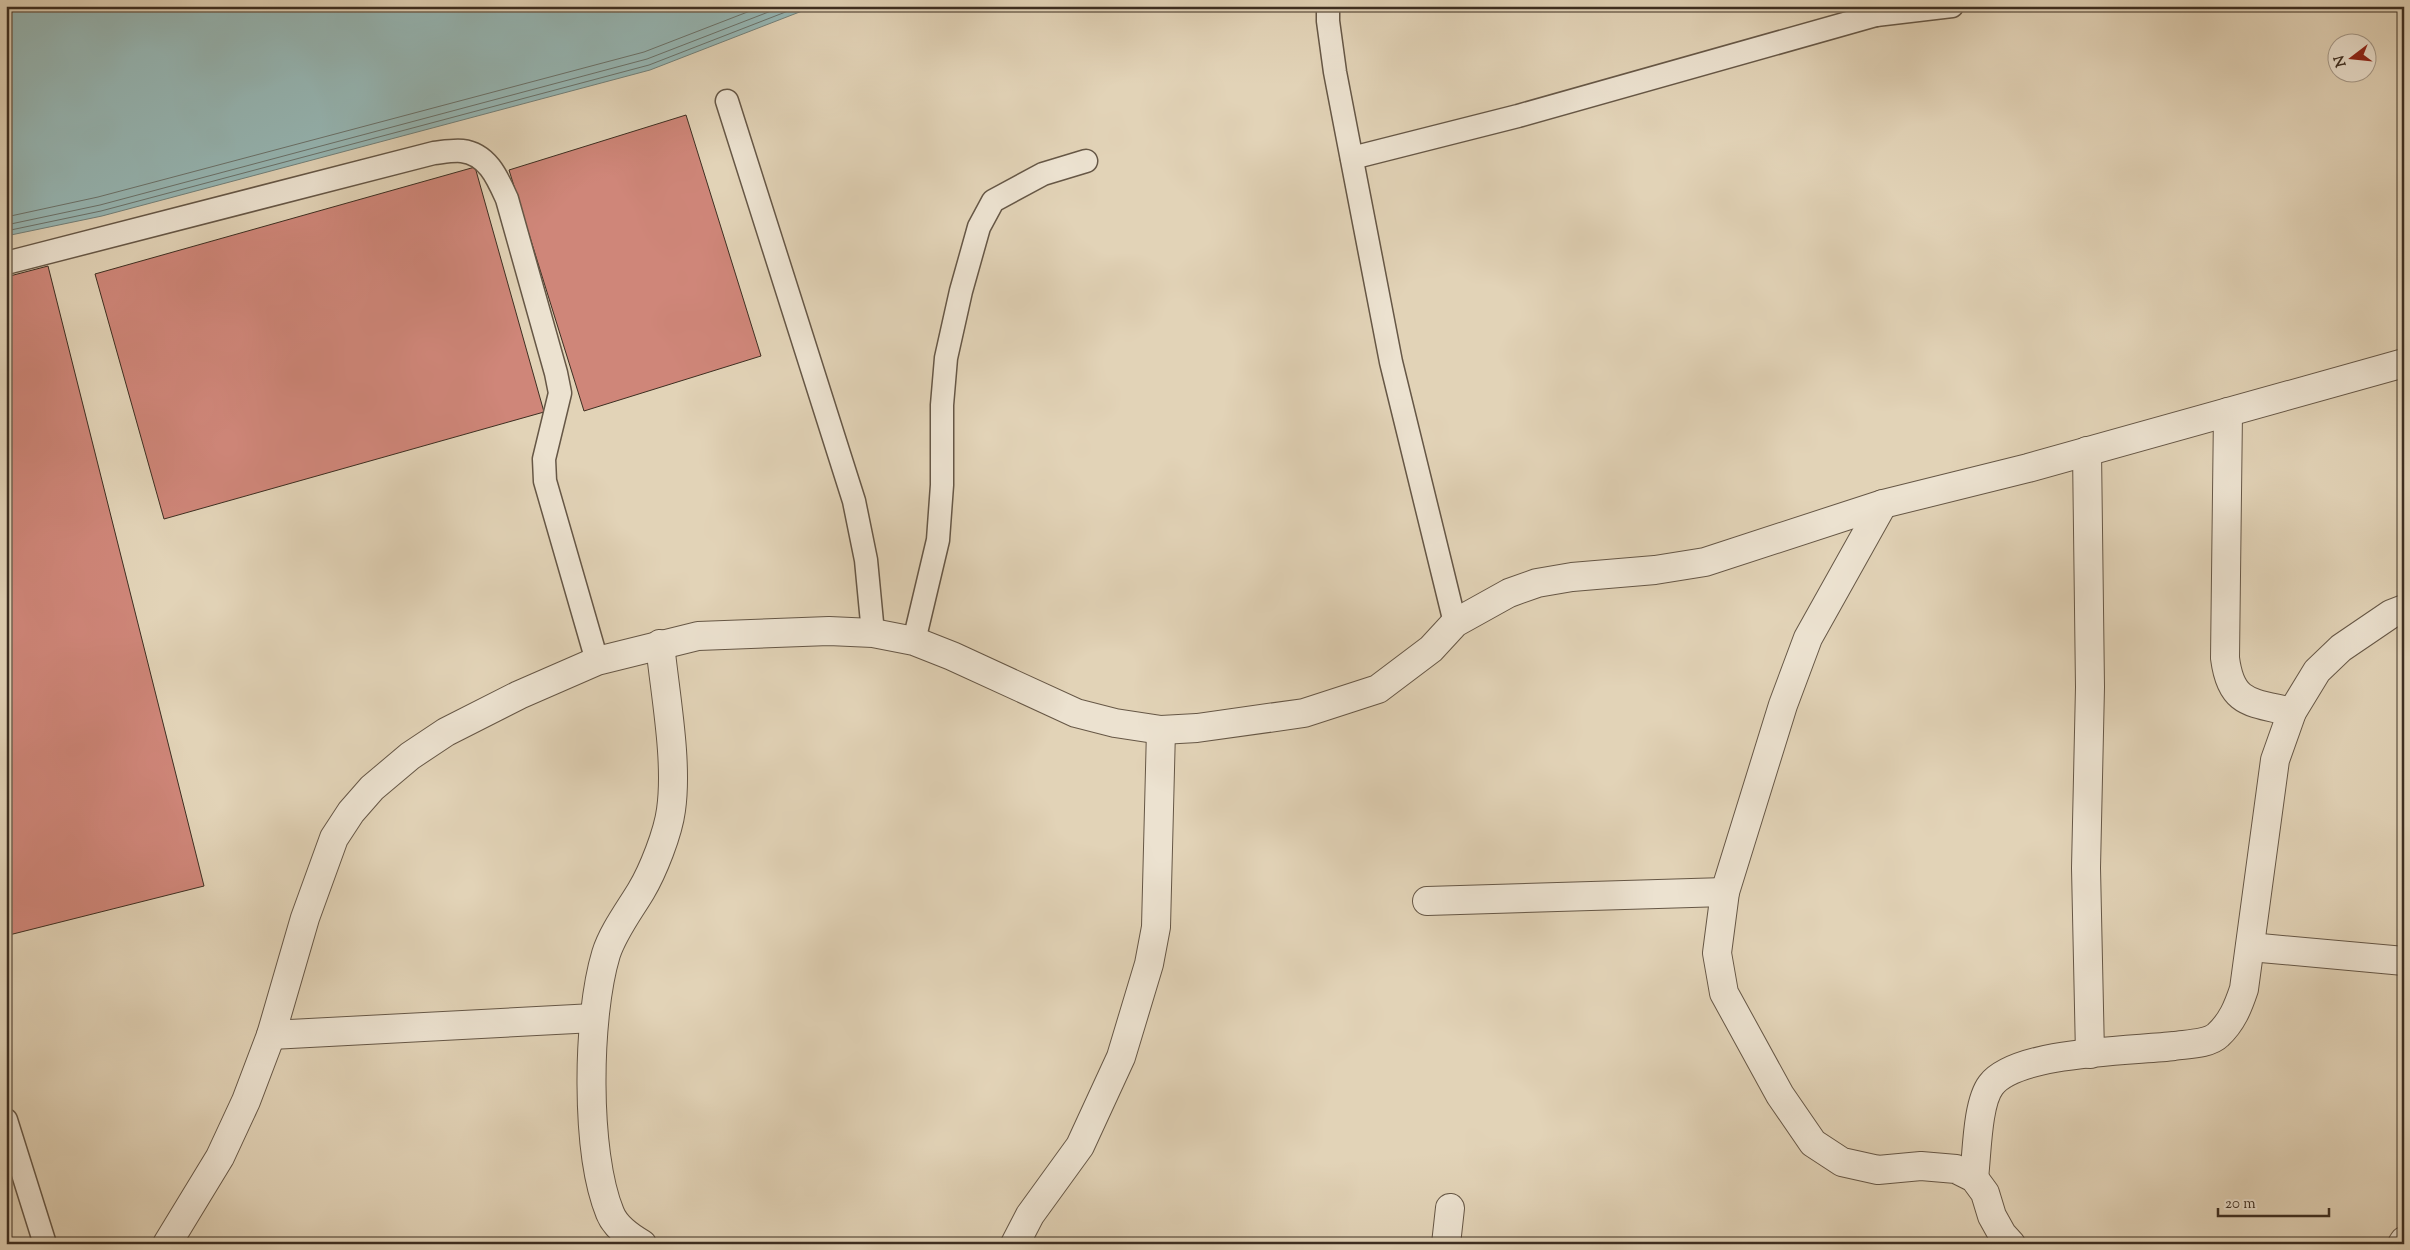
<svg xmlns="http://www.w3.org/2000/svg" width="2410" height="1250" viewBox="0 0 2410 1250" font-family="'Sorts Mill Goudy',serif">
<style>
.water{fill:#96b7b5;stroke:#72807a}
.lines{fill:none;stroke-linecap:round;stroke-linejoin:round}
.shore{stroke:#6a726b;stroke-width:1}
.building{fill:#cf8679;stroke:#3d2e21}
.service-casing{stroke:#665746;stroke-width:25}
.minor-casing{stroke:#665746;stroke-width:30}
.service{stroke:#ece2d0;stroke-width:22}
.minor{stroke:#ece2d0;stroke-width:28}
</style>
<rect width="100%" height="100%" fill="#e2d3b7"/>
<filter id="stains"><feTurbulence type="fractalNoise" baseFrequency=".004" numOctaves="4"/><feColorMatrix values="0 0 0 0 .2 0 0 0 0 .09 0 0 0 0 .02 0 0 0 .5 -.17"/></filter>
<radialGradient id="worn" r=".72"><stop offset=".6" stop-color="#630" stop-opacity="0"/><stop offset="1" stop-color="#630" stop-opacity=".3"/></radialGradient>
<path class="water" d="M6,6H815L650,70L102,216L6,236Z"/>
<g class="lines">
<g class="shore">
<path d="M6,217L98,197L644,52L763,6"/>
<path d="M6,225L100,205L647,59L784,6"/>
<path d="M6,231L101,211L649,65L801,6"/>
</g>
</g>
<g class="building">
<path d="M686,115L761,356L584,411L509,170Z"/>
<path d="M475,167L544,412L164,519L95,274Z"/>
<path d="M48,266L204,886L9,935L6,923V277Z"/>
</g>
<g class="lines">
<defs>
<g id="service">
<path d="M1328,6V21L1335,72L1391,362L1455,623"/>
<path d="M1863,10L1876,15L1952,6"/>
<path d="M727,101L854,501L866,560L873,633"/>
<path d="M1352,158L1518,116L1876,15"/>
<path d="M6,263L434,153C443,152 454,150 462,151C488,154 498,179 507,199L556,373L560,393L544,459L545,481L597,661"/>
<path d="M914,641L938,540L942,485V405L946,358L961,291L979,227L993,201L1043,174L1086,161"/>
<path d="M6,1120L45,1244"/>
</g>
<g id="minor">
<path d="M2228,412L2225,658C2231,705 2251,702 2292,712"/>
<path d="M2087,451L2090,687L2086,868L2090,1054"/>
<path d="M1883,504L1808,638L1783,705L1725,892L1717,953L1724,993L1780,1095L1813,1143L1842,1162L1878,1170L1921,1166L1956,1169L1974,1178L1985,1193L1992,1216L2002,1234L2011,1244"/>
<path d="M1427,901L1725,892"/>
<path d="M2250,947L2404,961"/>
<path d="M271,1035L594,1018"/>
<path d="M1974,1178C1977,1154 1977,1103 1991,1085C2017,1051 2132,1051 2174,1046C2187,1044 2209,1044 2218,1035C2232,1022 2238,1007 2244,989L2275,760L2292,712L2317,671L2341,648L2391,614L2404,609"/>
<path d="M167,1244L220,1157L246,1101L271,1035L305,918L334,838L351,812L372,788L410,756L446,732L519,695L597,661L698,636L829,631L873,633L914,641L952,656L1076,713L1115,723L1161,730L1197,728L1304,713L1378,689L1431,649L1455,623L1509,593L1537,583L1572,577L1655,570L1705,562L1883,504L2028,468L2404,363"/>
<path d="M642,1244C630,1237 615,1226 610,1213C585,1152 587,1017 606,954C613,932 629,911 641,891C653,871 668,833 671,810C678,761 665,694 660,644"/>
<path d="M1015,1244L1030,1215L1080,1146L1121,1057L1149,964L1156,927L1161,730"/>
<path d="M1446,1244L1450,1208"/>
<path d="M2402,1244L2404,1241"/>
</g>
</defs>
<use href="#service" class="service-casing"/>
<use href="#minor" class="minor-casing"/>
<use href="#service" class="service"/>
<use href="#minor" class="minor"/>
</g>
<rect width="2410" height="1250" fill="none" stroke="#e2d3b7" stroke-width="25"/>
<rect x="8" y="8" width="2395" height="1235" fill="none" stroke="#3d2e21" stroke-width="2.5"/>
<rect x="12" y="12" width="2385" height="1225" fill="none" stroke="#3d2e21"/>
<g transform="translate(2352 58) rotate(254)"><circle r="24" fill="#ece2d0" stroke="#a69a8a"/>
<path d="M0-4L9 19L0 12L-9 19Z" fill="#8f2418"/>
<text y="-8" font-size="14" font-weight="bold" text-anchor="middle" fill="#3d2e21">N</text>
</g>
<path d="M2218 1208v8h111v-8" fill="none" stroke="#3d2e21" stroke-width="2.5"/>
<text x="2225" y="1208" font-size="15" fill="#3d2e21" stroke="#ece2d0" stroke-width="4" paint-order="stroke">20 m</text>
<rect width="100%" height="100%" filter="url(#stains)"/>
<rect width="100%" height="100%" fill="url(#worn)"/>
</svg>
